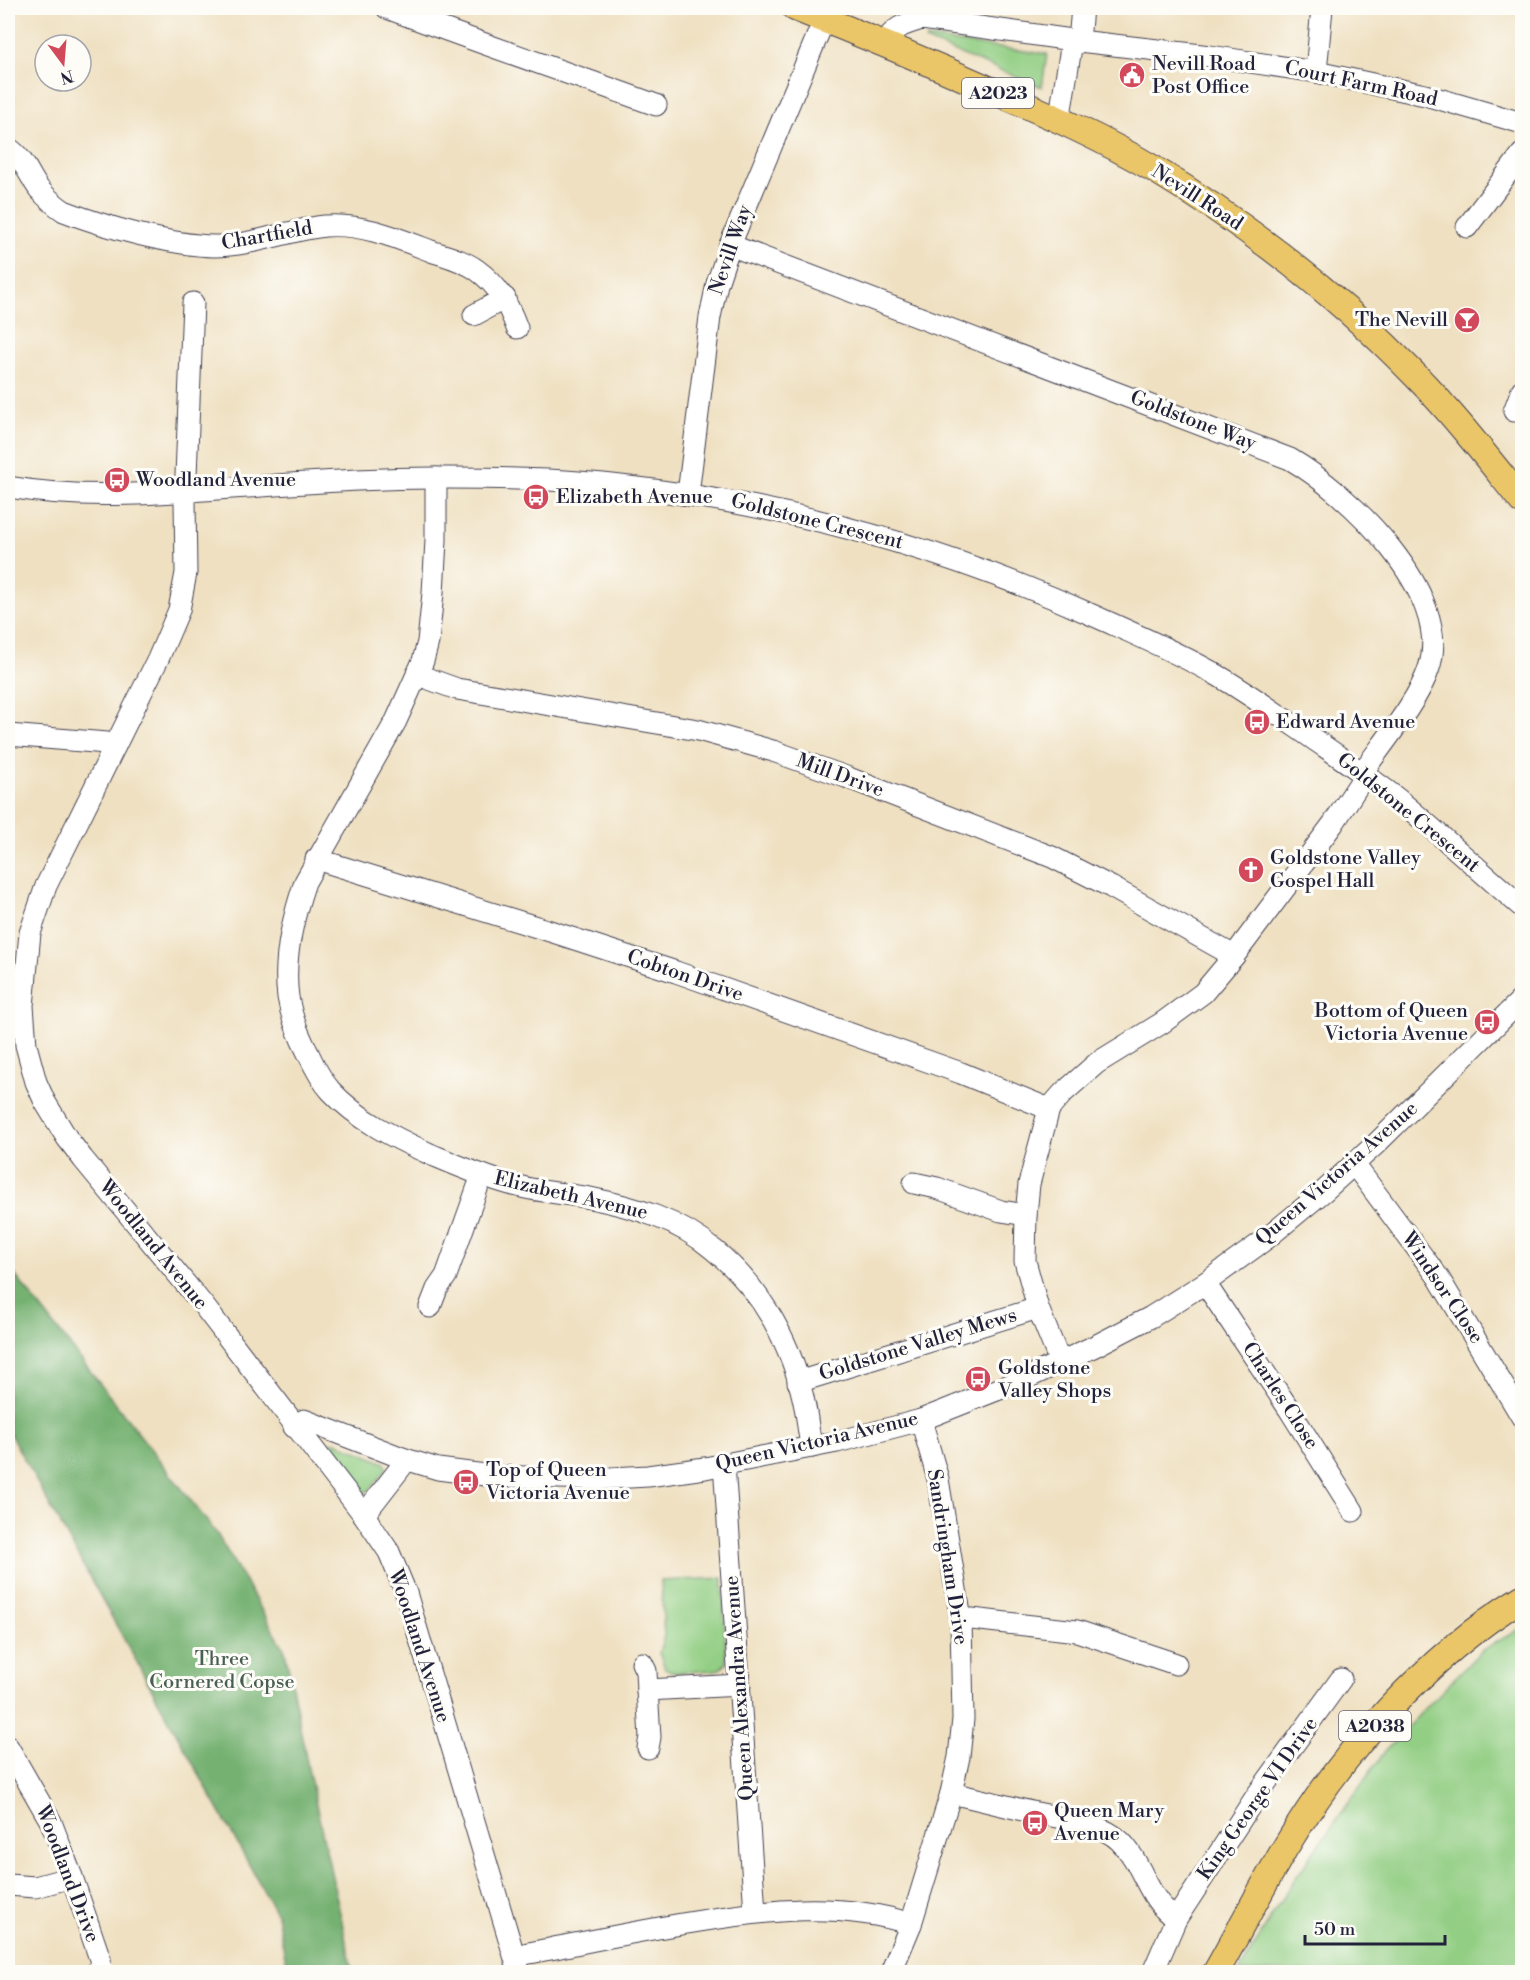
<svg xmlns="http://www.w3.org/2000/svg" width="1530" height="1980" viewBox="0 0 1530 1980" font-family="'Libre Bodoni',serif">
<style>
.green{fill:#92ce83;stroke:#5a785f;stroke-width:1.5}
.forest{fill:#75b171;stroke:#4c6a56;stroke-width:1.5}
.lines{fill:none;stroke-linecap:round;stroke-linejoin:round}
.minor-casing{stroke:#413e4f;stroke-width:23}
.major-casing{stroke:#413e4f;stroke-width:28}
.minor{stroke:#fff;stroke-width:21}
.major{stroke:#ebc669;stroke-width:26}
.labels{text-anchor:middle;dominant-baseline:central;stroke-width:6;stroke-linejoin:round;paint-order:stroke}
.shield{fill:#fdfcf7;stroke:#646373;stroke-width:1.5}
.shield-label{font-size:18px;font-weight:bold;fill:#22223b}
.poi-label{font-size:20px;fill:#22223b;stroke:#fdfcf7;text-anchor:start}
.street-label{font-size:20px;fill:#22223b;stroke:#fdfcf7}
.park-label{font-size:20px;fill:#495e54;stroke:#fdfcf7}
</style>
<rect width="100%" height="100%" fill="#fdfcf7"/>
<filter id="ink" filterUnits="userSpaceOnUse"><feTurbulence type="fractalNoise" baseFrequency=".0167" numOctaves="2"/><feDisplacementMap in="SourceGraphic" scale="12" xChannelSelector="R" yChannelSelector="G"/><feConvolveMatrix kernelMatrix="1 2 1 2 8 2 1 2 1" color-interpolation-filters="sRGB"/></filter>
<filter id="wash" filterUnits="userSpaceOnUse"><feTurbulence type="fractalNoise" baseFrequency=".008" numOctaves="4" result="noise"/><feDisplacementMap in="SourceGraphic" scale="24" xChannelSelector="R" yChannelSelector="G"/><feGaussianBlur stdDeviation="1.35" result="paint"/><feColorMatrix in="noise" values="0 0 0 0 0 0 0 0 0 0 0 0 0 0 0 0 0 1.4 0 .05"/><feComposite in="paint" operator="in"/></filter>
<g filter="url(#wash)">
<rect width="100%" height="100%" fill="#efe0c1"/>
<g class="green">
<path d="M927,38L1047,54L1042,87L925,40Z"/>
<path d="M332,1442H336L385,1463L387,1469L369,1491L363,1492L356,1488L328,1454V1449Z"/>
<path d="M723,1578L726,1663L720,1669L715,1670L675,1673L665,1668L659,1653L664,1636L661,1581Z"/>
<path d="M1522,1628V1972H1239L1285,1893L1388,1747L1482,1650Z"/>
</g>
<path class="forest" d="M8,1266L217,1534L285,1650L308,1768L353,1972H288L277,1915L8,1430Z"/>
</g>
<g filter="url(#ink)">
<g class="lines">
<defs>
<g id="minor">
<path d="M387,8C476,42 566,72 656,105"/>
<path d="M885,44C893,27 905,24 922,19L1079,41L1210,56L1316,72L1425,95L1522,123"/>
<path d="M1316,72L1322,8"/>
<path d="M1058,119L1061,109L1071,48L1079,41L1082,8"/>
<path d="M8,148C24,158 28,174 39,189C46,197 55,205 64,211C105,227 170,245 214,246C252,246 288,230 325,226C362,223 397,238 431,251C446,256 463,260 477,270C499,286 508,304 517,328"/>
<path d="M1467,227L1522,154"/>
<path d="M730,245L1290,459C1347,492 1454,593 1429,668C1419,700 1382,744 1362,773L1361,781L1333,824L1234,956L1203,993L1162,1023L1097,1063L1063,1093L1049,1109L1029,1184L1026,1215L1025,1261L1038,1308L1060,1362"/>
<path d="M193,303L185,500L186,573L179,610L158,659L46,886L30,933L23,1006L26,1045L36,1082L45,1102L67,1138L83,1159L203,1305L364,1515L389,1552L406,1593L519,1972"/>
<path d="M474,315L505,298"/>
<path d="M1514,411L1522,390"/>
<path d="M436,478V540L433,593L428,642L423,661L396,721L305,882C293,917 283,960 288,997C291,1016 299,1036 308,1053C314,1066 321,1080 331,1091C358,1120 395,1138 430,1154C456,1165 483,1177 510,1184C536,1192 564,1193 590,1198C635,1207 679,1220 714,1250C763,1290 793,1346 805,1407C808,1421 808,1434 812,1447"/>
<path d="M8,487C72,498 138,495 203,490C285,485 367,477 448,478C503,478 558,479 612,485C783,503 943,547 1099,618C1139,636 1179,653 1217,675C1250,694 1281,717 1312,738C1341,758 1371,778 1399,800C1441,835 1481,872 1522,907"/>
<path d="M688,494L710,317L717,284L730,245L824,20"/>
<path d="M418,675L457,689L698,730L773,751L846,777L1052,857L1111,887L1234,956"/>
<path d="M8,735L107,743L115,746"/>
<path d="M316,859L553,932L676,972L961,1073L1049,1109"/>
<path d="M1354,1164L1438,1277L1522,1417"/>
<path d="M914,1183L937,1188L1001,1211L1026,1215"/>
<path d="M1205,1283L1289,1409L1353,1511"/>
<path d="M430,1307L437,1289L446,1276L482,1175"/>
<path d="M798,1382L1038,1308"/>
<path d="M294,1427L304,1420L405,1459L438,1469L493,1476L594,1479L648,1476L705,1468L837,1442L921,1420L1027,1378L1097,1345L1151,1317L1205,1283L1266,1239L1323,1192L1376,1144L1522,999"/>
<path d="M724,1464L755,1912"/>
<path d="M364,1515L402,1466L405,1459"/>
<path d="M961,1620L972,1619L1077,1631L1176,1664"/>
<path d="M642,1663L646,1671L647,1690"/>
<path d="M8,1747L51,1822L72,1877L100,1959L101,1972"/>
<path d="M648,1748L650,1737L647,1690L740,1685"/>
<path d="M951,1793C978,1799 1005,1806 1032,1812C1058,1818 1101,1822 1120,1841C1144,1864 1147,1900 1176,1919L1153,1972"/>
<path d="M8,1885L35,1887L72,1877"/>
<path d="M1176,1919L1257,1795L1341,1679"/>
<path d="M516,1961L524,1954C581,1943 637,1931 694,1922C767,1910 839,1901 911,1924"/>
<path d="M891,1972L911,1924L951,1793L959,1757L963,1719L961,1620L938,1479L921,1420"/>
</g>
<g id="major">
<path d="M795,8C861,34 926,61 991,90C1047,114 1102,138 1154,169C1250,227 1339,296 1417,377C1455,416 1488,459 1522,501"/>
<path d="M1216,1972C1239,1931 1261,1889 1285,1848C1343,1751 1426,1657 1522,1598"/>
</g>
</defs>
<use href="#minor" class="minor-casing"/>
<use href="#major" class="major-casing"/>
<use href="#minor" class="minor"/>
<use href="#major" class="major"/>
</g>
</g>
<defs>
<symbol id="civic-disc" viewBox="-11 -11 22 22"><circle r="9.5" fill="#d1495b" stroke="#fdfcf7"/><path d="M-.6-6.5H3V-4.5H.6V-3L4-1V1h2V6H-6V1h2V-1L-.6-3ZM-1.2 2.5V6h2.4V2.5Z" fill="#fff"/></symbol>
<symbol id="bar-disc" viewBox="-11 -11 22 22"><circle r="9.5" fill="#d1495b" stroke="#fdfcf7"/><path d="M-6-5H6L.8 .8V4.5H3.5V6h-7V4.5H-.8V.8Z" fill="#fff"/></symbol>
<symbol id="bus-disc" viewBox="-11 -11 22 22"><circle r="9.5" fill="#d1495b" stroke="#fdfcf7"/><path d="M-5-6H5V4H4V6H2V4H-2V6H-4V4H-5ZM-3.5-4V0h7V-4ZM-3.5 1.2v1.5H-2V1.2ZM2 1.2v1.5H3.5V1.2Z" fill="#fff"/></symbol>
<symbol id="church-disc" viewBox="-11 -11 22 22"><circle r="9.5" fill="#d1495b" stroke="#fdfcf7"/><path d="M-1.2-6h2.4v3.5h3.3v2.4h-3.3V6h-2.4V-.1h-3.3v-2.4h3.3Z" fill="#fff"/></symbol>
</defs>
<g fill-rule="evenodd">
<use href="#civic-disc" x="1117" y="60" width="30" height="30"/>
<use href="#bar-disc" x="1452" y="305" width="30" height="30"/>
<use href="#bus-disc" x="102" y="465" width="30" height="30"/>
<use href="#bus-disc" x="521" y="482" width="30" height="30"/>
<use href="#bus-disc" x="1242" y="707" width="30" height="30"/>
<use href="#church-disc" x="1236" y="855" width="30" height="30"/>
<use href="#bus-disc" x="1472" y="1007" width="30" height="30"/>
<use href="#bus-disc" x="963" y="1364" width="30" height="30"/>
<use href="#bus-disc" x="451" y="1467" width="30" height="30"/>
<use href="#bus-disc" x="1020" y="1808" width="30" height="30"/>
</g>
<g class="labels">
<g class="shield">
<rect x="962" y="78" width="72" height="30" rx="4.5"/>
<rect x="1339" y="1711" width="72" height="30" rx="4.5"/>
</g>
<g class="shield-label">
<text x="998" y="93">A2023</text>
<text x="1375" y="1726">A2038</text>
</g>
<g class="poi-label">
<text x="1152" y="64">Nevill Road<tspan x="1152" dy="23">Post Office</tspan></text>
<text x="1448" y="320" text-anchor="end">The Nevill</text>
<text x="136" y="480">Woodland Avenue</text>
<text x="556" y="497">Elizabeth Avenue</text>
<text x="1276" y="722">Edward Avenue</text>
<text x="1270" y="858">Goldstone Valley<tspan x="1270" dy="23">Gospel Hall</tspan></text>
<text x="1468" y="1011" text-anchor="end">Bottom of Queen<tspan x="1468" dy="23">Victoria Avenue</tspan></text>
<text x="998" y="1368">Goldstone<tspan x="998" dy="23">Valley Shops</tspan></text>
<text x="486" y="1470">Top of Queen<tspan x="486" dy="23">Victoria Avenue</tspan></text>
<text x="1054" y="1811">Queen Mary<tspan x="1054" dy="23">Avenue</tspan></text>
</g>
<g class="street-label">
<text transform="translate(1361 84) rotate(12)">Court Farm Road</text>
<text transform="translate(1197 198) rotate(33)">Nevill Road</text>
<text transform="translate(267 236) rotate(-10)">Chartfield</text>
<text transform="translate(731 250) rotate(-71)">Nevill Way</text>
<text transform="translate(1193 421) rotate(21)">Goldstone Way</text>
<text transform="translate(817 522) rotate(14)">Goldstone Crescent</text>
<text transform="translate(840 776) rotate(20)">Mill Drive</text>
<text transform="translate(1408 813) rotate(39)">Goldstone Crescent</text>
<text transform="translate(685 976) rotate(19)">Cobton Drive</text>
<text transform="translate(1337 1174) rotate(-41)">Queen Victoria Avenue</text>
<text transform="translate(571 1196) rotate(13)">Elizabeth Avenue</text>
<text transform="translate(153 1245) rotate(51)">Woodland Avenue</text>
<text transform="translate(1442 1288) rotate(56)">Windsor Close</text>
<text transform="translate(918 1345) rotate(-17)">Goldstone Valley Mews</text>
<text transform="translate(1280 1396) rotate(57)">Charles Close</text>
<text transform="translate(817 1442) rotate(-13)">Queen Victoria Avenue</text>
<text transform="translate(947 1557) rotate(81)">Sandringham Drive</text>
<text transform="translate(419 1646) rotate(72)">Woodland Avenue</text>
<text transform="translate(740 1688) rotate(-94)">Queen Alexandra Avenue</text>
<text transform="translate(1258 1799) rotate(-55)">King George VI Drive</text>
<text transform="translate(67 1874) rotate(69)">Woodland Drive</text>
</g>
<g class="park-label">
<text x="222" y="1659">Three<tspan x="222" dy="23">Cornered Copse</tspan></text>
</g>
</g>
<rect width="1530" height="1980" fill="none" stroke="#fdfcf7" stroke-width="30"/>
<g transform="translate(63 63) rotate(164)"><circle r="28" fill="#fdfcf7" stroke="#a5a5ac" stroke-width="1.5"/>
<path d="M0-4.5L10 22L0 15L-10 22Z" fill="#d1495b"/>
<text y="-9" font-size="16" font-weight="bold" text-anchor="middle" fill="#22223b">N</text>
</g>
<path d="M1305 1935v9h140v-9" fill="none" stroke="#22223b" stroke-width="3"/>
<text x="1314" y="1935" font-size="18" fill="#22223b" stroke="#fdfcf7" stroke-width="4.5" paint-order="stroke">50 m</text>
</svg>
